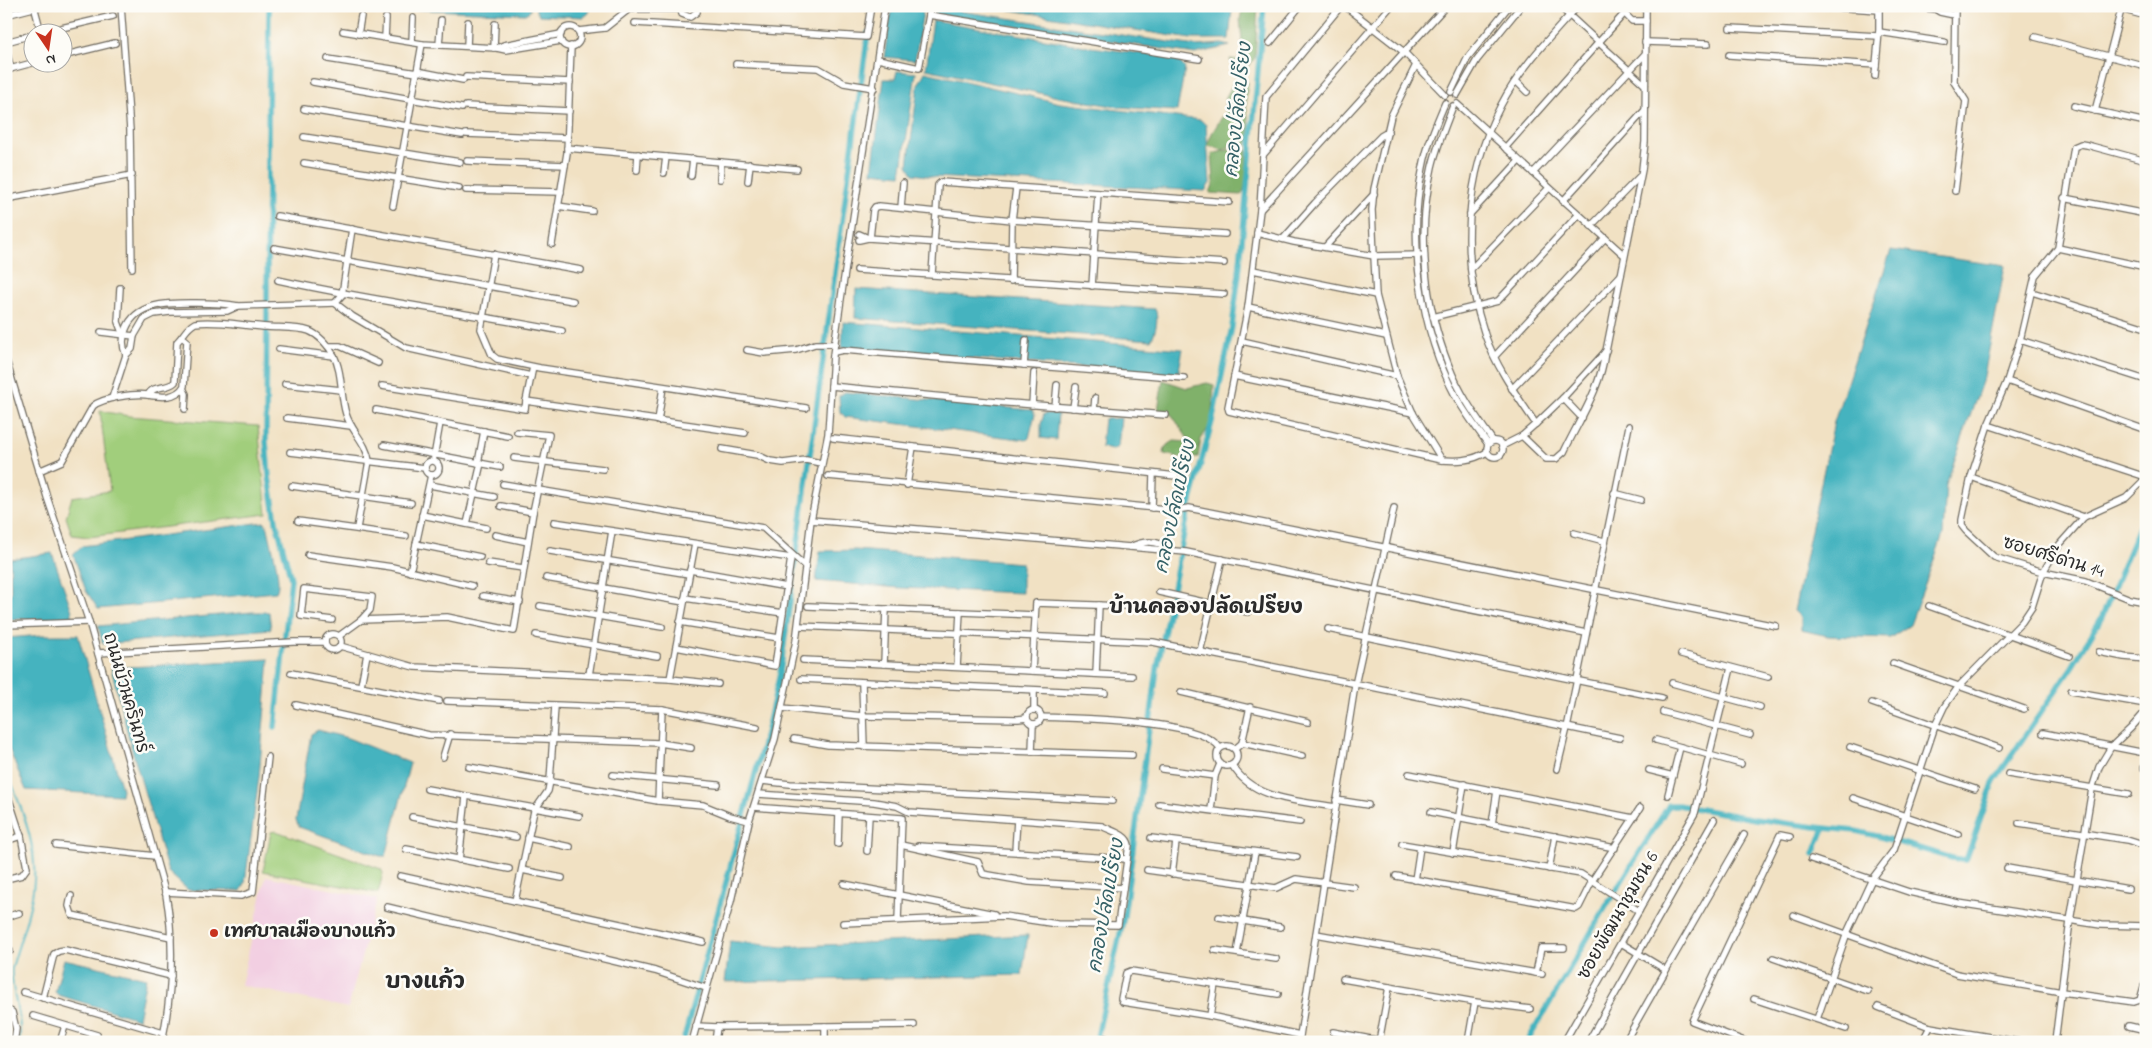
<svg xmlns="http://www.w3.org/2000/svg" width="2152" height="1048" viewBox="0 0 2152 1048" font-family="'Indie Flower','Playpen Sans Thai',sans-serif">
<style>
.built{fill:#f2cfe2}
.green{fill:#a1ce7b;stroke:#667c53}
.forest{fill:#80b16b;stroke:#566e4b}
.water{fill:#44b3bf;stroke:#386f75}
.lines{fill:none;stroke-linecap:round;stroke-linejoin:round}
.stream{stroke:#44b3bf;stroke-width:2}
.canal{stroke:#44b3bf;stroke-width:5.5}
.minor-casing{stroke:#706b60;stroke-width:8}
.minor{stroke:#fff;stroke-width:5.5}
.poi-dot{fill:#c8321e;stroke:#fdfcf7;stroke-width:2}
.labels{text-anchor:middle;dominant-baseline:central;stroke-width:5;stroke-linejoin:round;paint-order:stroke}
.street-label{font-size:18px;fill:#2b2b2b;stroke:#fdfcf7}
.poi-label{font-size:18px;font-weight:bold;fill:#2b2b2b;stroke:#fdfcf7;text-anchor:start}
.water-label{font-size:19px;font-style:italic;fill:#356166;stroke:#fdfcf7}
.quarter-label{font-size:20px;font-weight:bold;fill:#2b2b2b;stroke:#fdfcf7}
.district-label{font-size:22px;font-weight:bold;fill:#2b2b2b;stroke:#fdfcf7}
</style>
<rect width="100%" height="100%" fill="#fdfcf7"/>
<filter id="ink" filterUnits="userSpaceOnUse"><feTurbulence type="fractalNoise" baseFrequency=".02" numOctaves="2"/><feDisplacementMap in="SourceGraphic" scale="10" xChannelSelector="R" yChannelSelector="G"/><feConvolveMatrix kernelMatrix="1 2 1 2 8 2 1 2 1" color-interpolation-filters="sRGB"/></filter>
<filter id="wash" filterUnits="userSpaceOnUse"><feTurbulence type="fractalNoise" baseFrequency=".0096" numOctaves="4" result="noise"/><feDisplacementMap in="SourceGraphic" scale="20" xChannelSelector="R" yChannelSelector="G"/><feGaussianBlur stdDeviation="1.12" result="paint"/><feColorMatrix in="noise" values="0 0 0 0 0 0 0 0 0 0 0 0 0 0 0 0 0 1.4 0 .05"/><feComposite in="paint" operator="in"/></filter>
<g filter="url(#wash)">
<rect width="100%" height="100%" fill="#f1e1c3"/>
<path class="built" d="M266,876L377,899L348,1008L241,985Z"/>
<g class="green">
<path d="M100,411L129,416L258,426L267,514L89,537L72,535L66,517L72,497L110,491Z"/>
<path d="M276,831L381,869L383,873L378,893L263,871L271,832Z"/>
</g>
<g class="forest">
<path d="M1243,6H1258L1255,58L1241,74L1234,73L1230,59L1241,60L1243,54L1240,19Z"/>
<path d="M1235,80L1248,82C1248,88 1246,93 1246,98C1246,116 1255,135 1243,150L1247,151C1246,165 1250,182 1241,195L1210,193L1214,182L1212,154L1227,150H1242L1235,144H1230L1228,148L1222,150L1207,145L1212,133L1222,117L1228,116L1224,108L1226,97Z"/>
<path d="M1163,380L1187,388L1207,383L1214,385L1211,424L1201,439L1198,457L1183,458L1164,454L1165,447L1174,441L1190,442L1172,415L1158,410Z"/>
</g>
<g class="water">
<path d="M335,6H530V11L525,14Z"/>
<path d="M536,6H589V13L584,17L539,15L536,11Z"/>
<path d="M892,6H924L915,60L884,57Z"/>
<path d="M986,6H1209L1232,10L1229,39H1191Z"/>
<path d="M933,7L1196,46L1222,44L1230,46L1195,54L935,14Z"/>
<path d="M933,20L1091,47L1176,58L1185,68L1177,111L1119,107L1058,97L926,69Z"/>
<path d="M897,71L916,73L901,175L872,172L884,79H895Z"/>
<path d="M925,72L1060,103L1201,120L1206,125L1210,183L1205,191L934,177L913,174L908,165L918,85Z"/>
<path d="M1891,250L2005,266L1984,376L1946,485L1943,535L1910,625L1890,638L1828,636L1801,630V618L1794,611L1834,422Z"/>
<path d="M856,289L1155,309C1159,317 1156,332 1151,340L855,318Z"/>
<path d="M843,322L1183,349L1178,375L842,348Z"/>
<path d="M845,392L1032,410L1035,414L1029,438L1027,440L845,417L840,412L839,396Z"/>
<path d="M1051,413L1058,414L1056,440L1041,438V424L1044,414Z"/>
<path d="M1121,418L1118,447L1111,450L1101,447L1104,419Z"/>
<path d="M264,522L268,528C270,541 283,582 276,592L98,609L86,591L73,554L82,546Z"/>
<path d="M856,550L1022,563V593L900,588L816,581L820,551Z"/>
<path d="M52,553L72,611V619H6V601L11,593L10,559Z"/>
<path d="M252,612H269L271,629L103,644L98,626Z"/>
<path d="M43,635H78L122,789L121,795L26,790L6,742V638Z"/>
<path d="M269,659L259,777L245,883L241,891L188,890L168,872L130,743L111,668Z"/>
<path d="M318,730L348,738L410,763L386,856H380L299,827L296,820L311,734Z"/>
<path d="M1028,935L1022,975L725,982L730,941L783,947Z"/>
<path d="M64,959L146,978L138,1019L58,995L55,992Z"/>
</g>
<g class="lines">
<path class="stream" d="M6,768C17,798 32,831 34,863C37,898 21,935 12,968C10,993 24,1018 19,1042"/>
<g class="canal">
<path d="M269,6L266,441L269,477L276,521L291,579L275,727"/>
<path d="M1814,854L1824,828L1856,831L1877,836L1952,858L1966,860L1994,781L2072,667L2102,617L2146,510"/>
<path d="M683,1042L768,726L780,673L868,33"/>
<path d="M1096,1042L1124,916L1157,669L1189,508L1213,418L1232,327L1239,274L1264,6"/>
<path d="M1527,1042L1608,903L1669,805H1678L1755,819L1824,828"/>
</g>
</g>
</g>
<g filter="url(#ink)">
<g class="lines">
<defs>
<g id="minor">
<path d="M34,6L41,32"/>
<path d="M121,6L130,130L132,268"/>
<path d="M680,6L682,14L690,17L697,12V6"/>
<path d="M930,6L929,15L1199,59"/>
<path d="M1345,6L1404,52L1445,95"/>
<path d="M1446,6L1260,210L1248,307L1228,407L1229,411L1441,460C1458,461 1472,461 1487,452"/>
<path d="M1559,6L1645,85"/>
<path d="M1817,6L1879,10"/>
<path d="M1907,6L1935,9L1946,6"/>
<path d="M2109,6L2146,16"/>
<path d="M1935,9L1940,12L1954,15"/>
<path d="M1625,14L1632,21H1646"/>
<path d="M6,15L41,6"/>
<path d="M635,23L866,37L871,6"/>
<circle cx="570" cy="37" r="10"/>
<path d="M1730,28L1878,36"/>
<path d="M343,31L422,44L497,48L506,50L561,41"/>
<path d="M578,31L605,28L629,9H680"/>
<path d="M44,32L113,16"/>
<path d="M1879,32L1944,42"/>
<path d="M358,34L361,16"/>
<path d="M2035,37L2146,66"/>
<path d="M385,38L386,18"/>
<path d="M6,42L32,35"/>
<path d="M412,42L413,18"/>
<path d="M1645,42L1708,44"/>
<path d="M1270,43L1300,6"/>
<path d="M439,45L441,20"/>
<path d="M467,46L468,22"/>
<path d="M494,48L495,24"/>
<path d="M497,48L504,45L561,34"/>
<path d="M6,50L11,69"/>
<path d="M1729,55L1876,65"/>
<path d="M62,56L115,43"/>
<path d="M328,59L417,73"/>
<path d="M878,59L919,68L929,15"/>
<path d="M736,64L818,68L844,83L874,88"/>
<path d="M1416,65L1391,116L1374,189L1372,210L1374,256L1376,295L1397,376L1413,413L1442,460"/>
<path d="M6,70L36,62"/>
<path d="M417,71L463,80"/>
<path d="M1875,76L1879,32V6"/>
<path d="M466,77L570,82"/>
<path d="M1516,81L1527,92"/>
<path d="M313,82L462,108"/>
<path d="M1451,92L1468,57L1509,6"/>
<path d="M1457,95L1477,60L1521,6"/>
<path d="M1445,103C1436,124 1427,145 1423,167C1407,240 1421,332 1456,397C1466,414 1477,429 1488,444"/>
<path d="M1457,104L1624,255"/>
<path d="M466,106L569,111"/>
<path d="M1453,106C1445,126 1437,146 1432,167C1417,232 1424,304 1449,366C1459,393 1477,418 1493,441"/>
<path d="M2074,106L2146,122"/>
<path d="M304,109L462,135"/>
<path d="M2095,111L2122,6"/>
<path d="M466,134L568,138"/>
<path d="M304,137L460,162"/>
<path d="M567,148L797,169"/>
<path d="M1505,148L1631,6"/>
<path d="M1263,155L1266,97L1341,6"/>
<path d="M467,161L565,165"/>
<path d="M2146,161L2087,145L2081,144L2074,147L2058,248L2035,276L2020,340L2007,381L1988,425L1971,477L1962,520V526L1966,531L1994,557L2043,572L2086,581L2130,599L2146,602"/>
<path d="M304,163L459,188"/>
<path d="M637,170L638,154"/>
<path d="M664,173L666,157"/>
<path d="M1533,173L1645,54"/>
<path d="M691,176L693,159"/>
<path d="M720,179L721,162"/>
<path d="M748,181L750,164"/>
<path d="M466,190L561,192"/>
<path d="M1955,191L1966,101L1954,82L1955,6"/>
<path d="M2064,198L2146,214"/>
<path d="M6,199L132,175"/>
<path d="M1563,201L1645,110"/>
<path d="M393,206L422,44"/>
<path d="M558,206L592,211"/>
<path d="M901,208L903,183"/>
<path d="M1260,210L1263,155L1391,6"/>
<path d="M1470,214L1519,161"/>
<path d="M277,216L581,270"/>
<path d="M1591,226L1640,176"/>
<path d="M1257,233L1294,242L1374,256L1420,255"/>
<path d="M859,234L868,238L1224,263"/>
<path d="M870,238L873,210L875,207L879,206L1012,220L1225,234"/>
<path d="M1283,239L1315,203L1381,136L1388,132"/>
<path d="M859,240L868,238"/>
<path d="M552,244L567,153L571,46"/>
<path d="M1325,247L1374,194"/>
<path d="M274,248L573,301"/>
<path d="M2058,248L2146,267"/>
<path d="M494,254L481,329L492,355L497,359L540,368L806,408"/>
<path d="M1471,269L1549,188"/>
<path d="M857,270L1224,294"/>
<path d="M1253,270L1376,295"/>
<path d="M932,274L938,185L941,182L1229,202"/>
<path d="M278,280C372,301 467,313 562,331"/>
<path d="M1011,281L1012,220L1016,188"/>
<path d="M1092,286L1098,193"/>
<path d="M120,288L118,322L123,335"/>
<path d="M2032,292L2146,328"/>
<path d="M335,303L352,316L406,348L531,376"/>
<path d="M1248,307L1386,336"/>
<path d="M1433,317L1498,301L1578,215"/>
<path d="M101,332L134,336"/>
<path d="M2020,340L2146,380"/>
<path d="M1242,341L1397,376"/>
<path d="M328,346H340L378,363"/>
<path d="M279,349L334,356"/>
<path d="M747,350L764,353L796,350L815,344H835"/>
<path d="M834,352L843,350L1184,378"/>
<path d="M126,355C122,346 122,338 126,329C137,301 171,303 196,303C211,303 224,303 238,306L335,303L342,295L352,229"/>
<path d="M1495,356L1605,238"/>
<path d="M6,360L47,497L89,622L166,895C175,944 172,993 162,1042"/>
<path d="M1024,365L1026,340"/>
<path d="M1234,376L1413,413"/>
<path d="M2007,381L2146,430"/>
<path d="M285,384L341,390"/>
<path d="M382,386L525,409L526,401L745,433"/>
<path d="M831,386L996,402L1166,415"/>
<path d="M183,388L186,394L185,409"/>
<path d="M1512,389L1621,275"/>
<path d="M148,395C154,384 167,390 175,382L177,342C184,335 186,328 195,323C218,320 244,326 267,327C280,328 297,327 309,331C319,335 328,345 333,354C343,372 340,395 346,414C351,431 367,443 369,461L357,528"/>
<path d="M112,398L126,355L132,349L134,336L144,319L154,314L170,312L227,311L238,306"/>
<path d="M1563,398L1582,418"/>
<path d="M526,401L533,367"/>
<path d="M1032,405L1034,373"/>
<path d="M1055,407L1057,385"/>
<path d="M1073,408L1076,387"/>
<path d="M376,410L508,436"/>
<path d="M1094,410L1095,398"/>
<path d="M287,418L351,426"/>
<path d="M658,421L663,387"/>
<path d="M1536,424C1517,396 1496,367 1485,335C1460,261 1464,175 1501,105C1520,68 1550,37 1578,6"/>
<path d="M1988,425L2146,477"/>
<path d="M517,432L549,435L533,512"/>
<path d="M1522,436L1546,459H1556L1564,452C1579,420 1601,388 1605,352"/>
<path d="M833,438L1176,476"/>
<circle cx="1495" cy="449" r="8"/>
<path d="M384,445L500,467"/>
<path d="M1502,446L1522,436L1539,421L1563,398L1606,351L1642,170L1645,142L1646,6"/>
<path d="M722,449L757,455L770,461L783,463L806,460L821,463"/>
<path d="M290,452L425,468"/>
<path d="M434,457L440,423"/>
<path d="M514,458L603,469"/>
<circle cx="432" cy="468" r="7"/>
<path d="M478,463L484,431"/>
<path d="M39,471L62,461L93,406C102,398 135,393 148,395C161,397 176,399 184,386L187,341L182,337"/>
<path d="M828,476L1176,510L1189,508L1776,626"/>
<path d="M1971,477L2084,517"/>
<path d="M503,484L763,528L806,567"/>
<path d="M430,485L494,497"/>
<path d="M907,485L913,447"/>
<path d="M292,486L411,503"/>
<path d="M1614,493L1641,500"/>
<path d="M1152,508L1153,474"/>
<path d="M422,515L486,528"/>
<path d="M811,520L1130,547"/>
<path d="M298,521L406,536"/>
<path d="M554,522L791,558L775,666L676,647"/>
<path d="M467,524L481,463"/>
<path d="M1574,533L1604,541"/>
<path d="M495,535L528,542"/>
<path d="M416,544L480,557"/>
<path d="M1168,549C1157,539 1143,541 1130,547L1186,552L1586,633"/>
<path d="M550,551L689,574"/>
<path d="M308,555L392,567L472,586"/>
<path d="M488,563L523,568"/>
<path d="M690,570L787,587"/>
<path d="M410,572L431,475"/>
<path d="M546,578L684,602"/>
<path d="M1159,592L1248,612"/>
<path d="M483,596L520,602"/>
<path d="M685,598L783,613"/>
<path d="M540,606L662,627"/>
<path d="M808,606L1035,615"/>
<path d="M1929,606L2069,656"/>
<path d="M332,620L301,616L304,589L372,597L370,610L361,620"/>
<path d="M680,622L779,638"/>
<path d="M6,625L89,622"/>
<path d="M799,626L1153,642L1620,738"/>
<path d="M1328,629L1662,698"/>
<circle cx="333" cy="642" r="8"/>
<path d="M536,635L657,656"/>
<path d="M339,636L361,620L447,617L514,631L533,512L501,506"/>
<path d="M340,646L414,667L670,679L718,684"/>
<path d="M1200,652L1222,559"/>
<path d="M2099,652L2124,657L2146,659"/>
<path d="M98,653L294,642H325"/>
<path d="M1681,654L1768,677"/>
<path d="M803,660L1132,676"/>
<path d="M1893,663L2024,709"/>
<path d="M884,664L886,609"/>
<path d="M957,667L960,612"/>
<path d="M1032,671L1036,603L1124,606"/>
<path d="M291,673L439,701"/>
<path d="M1096,674L1099,605"/>
<path d="M589,675L612,531"/>
<path d="M670,679L695,544"/>
<path d="M801,679L1105,693"/>
<path d="M862,683L864,747"/>
<path d="M1672,683L1760,707"/>
<path d="M361,685L367,654"/>
<path d="M1034,690V710"/>
<path d="M2071,691L2146,704"/>
<path d="M1181,692L1308,722"/>
<path d="M447,701L662,709L757,727"/>
<path d="M1872,703L1999,748"/>
<path d="M296,705L429,735L660,743L691,748"/>
<path d="M782,708L863,716L1018,719L1027,718"/>
<circle cx="1034" cy="717" r="7"/>
<path d="M1663,712L1750,735"/>
<path d="M1041,717C1078,719 1199,718 1220,748"/>
<path d="M2043,733L2140,752"/>
<path d="M794,739L828,745L1132,755"/>
<path d="M1656,740L1741,764"/>
<path d="M1242,743L1302,756"/>
<circle cx="1227" cy="756" r="10"/>
<path d="M1850,747L1975,789"/>
<path d="M1235,749L1242,743L1250,707"/>
<path d="M1032,752L1033,724"/>
<path d="M443,757L450,734"/>
<path d="M1232,765C1253,800 1299,801 1335,807"/>
<path d="M469,767L658,801L703,805L730,816L749,821"/>
<path d="M2144,768H2146"/>
<path d="M1162,769L1215,776"/>
<path d="M1557,769L1567,728L1629,426"/>
<path d="M1649,770L1673,776"/>
<path d="M1409,774L1633,818"/>
<path d="M2008,774L2129,794"/>
<path d="M613,775L718,785"/>
<path d="M762,781L790,784L1112,801"/>
<path d="M427,789L579,816"/>
<path d="M6,790L21,836L27,868L22,875L6,879"/>
<path d="M758,794L874,802L897,806L909,812L1102,826C1111,831 1127,834 1129,845L1118,925L1057,924L1004,916L843,923"/>
<path d="M1668,795L1680,747"/>
<path d="M1853,798L1958,834"/>
<path d="M1336,800L1368,805"/>
<path d="M658,801L662,709"/>
<path d="M1159,804L1300,822"/>
<path d="M754,807L902,818L898,920"/>
<path d="M1211,810L1215,776L1220,764"/>
<path d="M1431,812L1615,848"/>
<path d="M412,817L516,837"/>
<path d="M2019,823L2127,840L2146,846"/>
<path d="M1492,824L1497,791"/>
<path d="M528,838L570,847"/>
<path d="M1151,838L1297,857"/>
<path d="M6,841L21,836"/>
<path d="M838,844L839,813"/>
<path d="M1402,844L1581,874L1639,911"/>
<path d="M56,845L155,856"/>
<path d="M901,845L978,862L983,874L1029,882L1123,888"/>
<path d="M918,846L1127,859"/>
<path d="M406,849L509,869"/>
<path d="M867,851L869,816"/>
<path d="M1015,851L1017,820"/>
<path d="M1453,853L1464,784"/>
<path d="M1811,859L1909,892L1958,903L2101,925L2146,926"/>
<path d="M459,860L466,797"/>
<path d="M2007,868L2128,889"/>
<path d="M1549,869L1555,836"/>
<path d="M522,870L562,878"/>
<path d="M1147,870L1276,888L1296,879L1354,887"/>
<path d="M1172,874L1176,842"/>
<path d="M400,876L703,942"/>
<path d="M1396,876L1576,909L1579,907L1592,881L1640,808"/>
<path d="M1415,880L1420,847"/>
<path d="M844,884L994,914"/>
<path d="M165,892L241,896L253,892L268,757"/>
<path d="M71,896L69,906L72,915L171,937"/>
<path d="M515,901L534,811L548,791L550,781L555,706"/>
<path d="M387,907L655,971L706,988"/>
<path d="M1793,915L1957,974L2062,992L2134,1002L2140,1000L2144,986"/>
<path d="M6,917L19,913"/>
<path d="M1219,917L1280,927"/>
<path d="M1316,934L1542,974"/>
<path d="M1621,943L1666,970L1744,835"/>
<path d="M1215,950L1276,959"/>
<path d="M6,952L10,951"/>
<path d="M1237,953L1255,852"/>
<path d="M1773,958L1868,991"/>
<path d="M1536,973L1541,948H1564"/>
<path d="M1343,979L1475,1002L1530,1009"/>
<path d="M23,992L163,1033"/>
<path d="M1278,994L1131,971L1126,973L1121,999L1123,1002L1210,1016L1300,1035"/>
<path d="M43,998L54,954L59,951L65,950L171,976"/>
<path d="M1754,999L1846,1029"/>
<path d="M1878,1007L1930,1027L2020,1042"/>
<path d="M6,1009L12,1012L16,1029L14,1042"/>
<path d="M33,1016L97,1035"/>
<path d="M1210,1016L1215,984"/>
<path d="M1817,1019L1847,933L1872,879L1894,850L1935,726L1944,707L1959,686L2022,622L2032,607L2043,572L2060,544L2084,517L2126,498L2146,478"/>
<path d="M696,1026L717,1027L715,1042"/>
<path d="M2129,1026L2146,1030"/>
<path d="M717,1027L825,1026"/>
<path d="M1333,1032L1387,1042"/>
<path d="M1105,1038L1117,1042"/>
<path d="M60,1042L65,1026"/>
<path d="M692,1042L731,901L749,821L775,739L796,641L811,520L828,434L833,355L843,285L885,6"/>
<path d="M825,1042V1026L914,1025"/>
<path d="M1066,1042L1089,1040"/>
<path d="M1299,1042L1355,685L1394,508"/>
<path d="M1379,1042L1389,987"/>
<path d="M1468,1042L1475,1002"/>
<path d="M1564,1042L1695,813L1731,668"/>
<path d="M1588,1042L1714,820"/>
<path d="M1625,1042L1666,970"/>
<path d="M1747,1042L1692,1021L1780,835L1790,837"/>
<path d="M1922,1042L1930,1027"/>
<path d="M2055,1042L2070,921L2092,789L2099,767L2111,747L2131,728L2146,711"/>
</g>
</defs>
<use href="#minor" class="minor-casing"/>
<use href="#minor" class="minor"/>
</g>
</g>
<circle class="poi-dot" cx="214" cy="933" r="5"/>
<g class="labels">
<g class="street-label">
<text transform="translate(2053 558) rotate(17)">ซอยศรีด่าน 14</text>
<text transform="translate(125 693) rotate(74)">ถนนบัวนครินทร์</text>
<text transform="translate(1619 916) rotate(-60)">ซอยพัฒนาชุมชน 6</text>
</g>
<g class="poi-label">
<text x="224" y="933">เทศบาลเมืองบางแก้ว</text>
</g>
<g class="water-label">
<text transform="translate(1239 110) rotate(-84)">คลองปลัดเปรียง</text>
<text transform="translate(1176 507) rotate(-78)">คลองปลัดเปรียง</text>
<text transform="translate(1107 906) rotate(-80)">คลองปลัดเปรียง</text>
</g>
<g class="quarter-label">
<text x="1206" y="608">บ้านคลองปลัดเปรียง</text>
</g>
<g class="district-label">
<text x="425" y="983">บางแก้ว</text>
</g>
</g>
<rect width="2152" height="1048" fill="none" stroke="#fdfcf7" stroke-width="25"/>
<g transform="translate(48 48) rotate(167)"><circle r="24" fill="#fdfcf7" stroke="#a9a8a5"/>
<path d="M0-4L9 19L0 12L-9 19Z" fill="#c8321e"/>
<text y="-8" font-size="14" font-weight="bold" text-anchor="middle" fill="#2b2b2b">N</text>
</g>
</svg>
